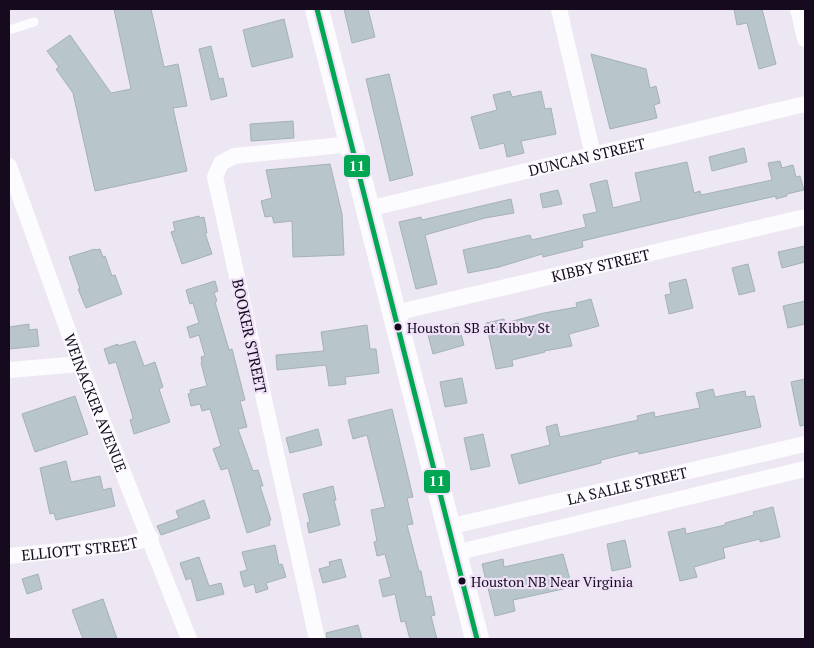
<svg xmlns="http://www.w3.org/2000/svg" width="814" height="648" viewBox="0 0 814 648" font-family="'PT Serif',serif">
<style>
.building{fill:#b8c5ca;stroke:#a4b2b7}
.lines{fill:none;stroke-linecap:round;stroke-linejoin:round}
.lane{stroke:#fcfbfd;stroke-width:9}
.street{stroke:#fcfbfd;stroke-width:16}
.secondary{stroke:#fcfbfd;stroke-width:24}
.bus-1-casing{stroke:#eee1f8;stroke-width:9}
.bus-1{stroke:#00a651;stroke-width:5}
.bus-dot{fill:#160a1e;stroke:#eee1f8;stroke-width:2}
.labels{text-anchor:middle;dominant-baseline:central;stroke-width:4.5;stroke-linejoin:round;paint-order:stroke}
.bus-label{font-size:14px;fill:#160a1e;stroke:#eee1f8;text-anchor:start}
.street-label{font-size:15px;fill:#160a1e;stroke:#eee1f8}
.line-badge{stroke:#eee1f8;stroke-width:2}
.badge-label{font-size:14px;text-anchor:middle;font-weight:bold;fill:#fff}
</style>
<rect width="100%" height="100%" fill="#ede6f3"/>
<g class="building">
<path d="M114,9H151L164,67L178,64L187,106L173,108L187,171L95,191L73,93L56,69L59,67L47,51L70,35L111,93L131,89Z"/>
<path d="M344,9H368L375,37L352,43Z"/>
<path d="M734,9H762L776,64L759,69L747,23L737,25Z"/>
<path d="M284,19L293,57L252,67L243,30Z"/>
<path d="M211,46L219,79L223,78L227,96L211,100L199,49Z"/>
<path d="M591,54L646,69L650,88L656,86L660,103L654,105L657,118L610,129Z"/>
<path d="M389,74L413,175L390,181L366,79Z"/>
<path d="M510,91L512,97L541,91L545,109L551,108L556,134L521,141L524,153L507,157L504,143L480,149L471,117L497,110L493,95Z"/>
<path d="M293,121L294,138L251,141L250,124Z"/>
<path d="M744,148L747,162L712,171L709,157Z"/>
<path d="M780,161L782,168L793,165L796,177L800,176L804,190L787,194V196L776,199V196L705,212L582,241L583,247L543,257L542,254L499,267L468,273L463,250L530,235L532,240L586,227L583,215L597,212L590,184L607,180L613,208L641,201L635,173L687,162L694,193L700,191L701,195L772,180L768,163Z"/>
<path d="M330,164L342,214L344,255L293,257L292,221L274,223L272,216L265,217L261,201L272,198L266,170Z"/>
<path d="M558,190L562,204L543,208L540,194Z"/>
<path d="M511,199L514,213L485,218L425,235L437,284L416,289L399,222L421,217L422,220Z"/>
<path d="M199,216L200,218L204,217L207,233H205L212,254L182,264L171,232L175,231L173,222Z"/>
<path d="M805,246V262L782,268L778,252Z"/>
<path d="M95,249V250L100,249L103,257L105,256L112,276L115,275L122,294L86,308L78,289H80L69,257Z"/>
<path d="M748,264L755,291L739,295L732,268Z"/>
<path d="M686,279L693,308L669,314L665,295L671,294L669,283Z"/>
<path d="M215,281L218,291L214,293L217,301L215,302L229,350L232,349L245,400L240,401L247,427L238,429L253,471L258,470L263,486H260L271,520L269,521L270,525L247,533L228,468L221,470L213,449L221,446L210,409L202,411L200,404L191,406L188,394L191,393L190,390L207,386L201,363L202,362L201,357L205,356L199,335L190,338L187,327L199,323L193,303L190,304L186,290Z"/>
<path d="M591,299L599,326L569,334L572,346L544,351L545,352L512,360L513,366L496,369L486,323L504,319L505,323L544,313L577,307L576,303Z"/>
<path d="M805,301V324L788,328L783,306Z"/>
<path d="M458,323L464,345L433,354L427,331Z"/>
<path d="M29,324V330L37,329L39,346L9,349V327Z"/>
<path d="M367,325L370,349H376L379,373L345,377L346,384L329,386L326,365L277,370L276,355L324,351L321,332Z"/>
<path d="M135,341L144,366L155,362L163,387L159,389L170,422L134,434L130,420L133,419L132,414L116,362L109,364L104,349L118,344V346Z"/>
<path d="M462,378L467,403L445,407L440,382Z"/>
<path d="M805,379V425L800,426L791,382Z"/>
<path d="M713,389L715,397L745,391L746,397L754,396L761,427L639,454L638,451L601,460V463L519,484L511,455L550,445L546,427L557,424L560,437L638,420L637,416L654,412L655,417L700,408L696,393Z"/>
<path d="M75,396L88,434L35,452L22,414Z"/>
<path d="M392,409L413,497L407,498L413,524L407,525L419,571H421L426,597L431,596L435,615L431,616L437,639H410L405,621L401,622L395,594L383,597L379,580L391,577L385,554L377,556L374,542L377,541L371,510L385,507L367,435L353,439L348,420Z"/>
<path d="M318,429L322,445L290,453L286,438Z"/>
<path d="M483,434L490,466L471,470L464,438Z"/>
<path d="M66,461L71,482L100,476L103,490L111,488L115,506L56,520L54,513L50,514L40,468Z"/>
<path d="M333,486L336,500H334L340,525L309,533L307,523L310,522L303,494Z"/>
<path d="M204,500L210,518L161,535L157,526L179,518L176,511Z"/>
<path d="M773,507L780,537L760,542V539L723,548L725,558L694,567L697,577L680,581L668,532L685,528L686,534L725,525V523L754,515L753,512Z"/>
<path d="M625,540L631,567L612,571L607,544Z"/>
<path d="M275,545L279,565L282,564L286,577L266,583L268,589L256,593L254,584L244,587L240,572L247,570L242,552Z"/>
<path d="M563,554L572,587L513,600L515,611L495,616L482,564L503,559L504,567Z"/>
<path d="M199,557L209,586L221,583L224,594L197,601L191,578L186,580L180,563Z"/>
<path d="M341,559L346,577L323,583L319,569L330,566L329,562Z"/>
<path d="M38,574L42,589L27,594L22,579Z"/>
<path d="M103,599L117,639H83L72,610Z"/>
<path d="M358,625L362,639H327L326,633Z"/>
</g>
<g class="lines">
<path class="lane" d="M9,30L34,22"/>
<g class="street">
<path d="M559,9L593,155"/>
<path d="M798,9L805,39"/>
<path id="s1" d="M9,166L80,364L189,639"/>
<path id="s2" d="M368,209L805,104"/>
<path id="s3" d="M395,313L805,217"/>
<path d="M9,370L80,364"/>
<path id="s4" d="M448,527L805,444"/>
<path d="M455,553L805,469"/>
<path id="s5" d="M9,556L122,545L151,538"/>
<path d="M317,639L215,177L221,163L234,156L352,144"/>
</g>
<path class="secondary" d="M317,9L477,639"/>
<defs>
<path id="bus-1" d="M317,9L477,639"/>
</defs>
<use href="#bus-1" class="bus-1-casing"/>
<use href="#bus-1" class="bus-1"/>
</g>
<g class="bus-dot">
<circle cx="398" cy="327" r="4.5"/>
<circle cx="462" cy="581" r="4.5"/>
</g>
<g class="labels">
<g class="bus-label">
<text x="407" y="327">Houston SB at Kibby St</text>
<text x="471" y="581">Houston NB Near Virginia</text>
</g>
<g class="street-label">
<text stroke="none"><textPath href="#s2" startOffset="225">DUNCAN STREET</textPath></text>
<text stroke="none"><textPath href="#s3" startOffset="211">KIBBY STREET</textPath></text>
<text transform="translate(250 336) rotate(78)">BOOKER STREET</text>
<text stroke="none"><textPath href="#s1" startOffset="252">WEINACKER AVENUE</textPath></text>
<text stroke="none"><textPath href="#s4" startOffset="184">LA SALLE STREET</textPath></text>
<text stroke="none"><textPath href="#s5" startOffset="71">ELLIOTT STREET</textPath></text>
</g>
</g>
<g class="line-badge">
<rect x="343" y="154" width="28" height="24" rx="5" fill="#00a651"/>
<rect x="423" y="469" width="28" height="25" rx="5" fill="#00a651"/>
</g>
<g class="badge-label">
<text x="357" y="171">11</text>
<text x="437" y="486">11</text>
</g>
<rect width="814" height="648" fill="none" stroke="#160a1e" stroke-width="20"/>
</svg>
